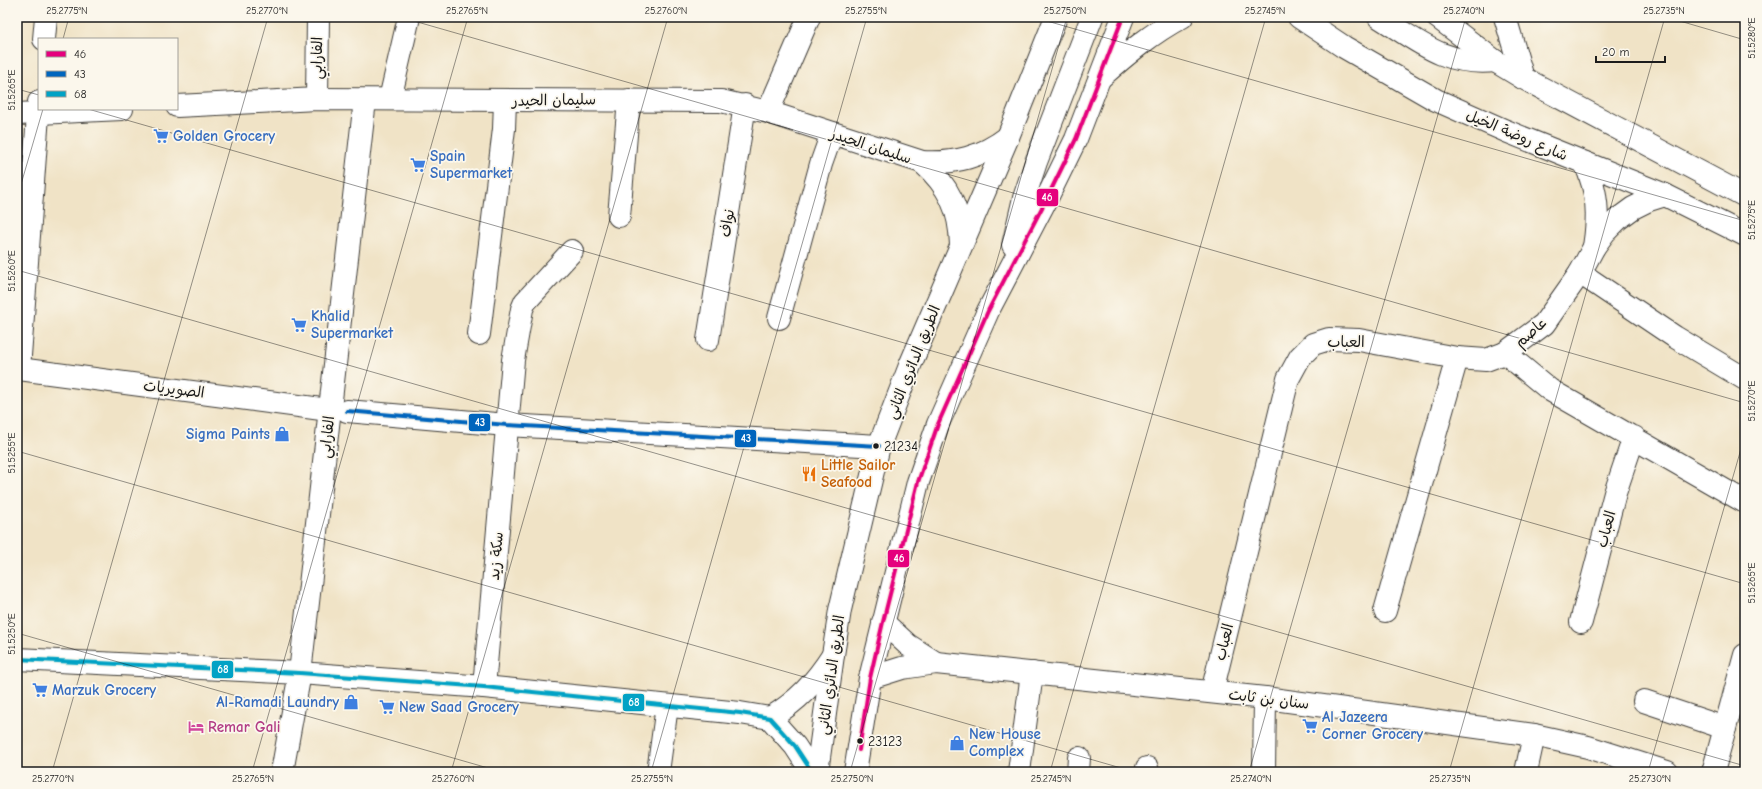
<svg xmlns="http://www.w3.org/2000/svg" width="1762" height="789" viewBox="0 0 1762 789" font-family="'Comic Neue','Playpen Sans Arabic',sans-serif">
<style>
.lines{fill:none;stroke-linecap:round;stroke-linejoin:round}
.minor-casing{stroke:#3c3a36;stroke-width:24}
.major-casing{stroke:#3c3a36;stroke-width:24}
.minor{stroke:#fff;stroke-width:22}
.major{stroke:#fff;stroke-width:22}
.bus-1-casing{stroke:#fbf7ec;stroke-width:7}
.bus-2-casing{stroke:#fbf7ec;stroke-width:7}
.bus-3-casing{stroke:#fbf7ec;stroke-width:7}
.bus-1{stroke:#e5007d;stroke-width:4}
.bus-2{stroke:#0065bd;stroke-width:4}
.bus-3{stroke:#01a2c5;stroke-width:4}
.ticks{fill:none;stroke:#1c1c1c;stroke-width:1;stroke-opacity:0.45}
.bus-dot{fill:#1c1c1c;stroke:#fbf7ec;stroke-width:1.5}
.labels{text-anchor:middle;dominant-baseline:central;stroke-width:3.5;stroke-linejoin:round;paint-order:stroke}
.bus-label{font-size:14px;fill:#1c1c1c;stroke:#fbf7ec;text-anchor:start}
.street-label{font-size:15px;fill:#1c1c1c;stroke:#fbf7ec}
.shop-label{font-size:15px;font-weight:bold;fill:#366cbe;stroke:#fbf7ec;text-anchor:start}
.food-label{font-size:15px;font-weight:bold;fill:#c56008;stroke:#fbf7ec;text-anchor:start}
.hotel-label{font-size:15px;font-weight:bold;fill:#b23c85;stroke:#fbf7ec;text-anchor:start}
.line-badge{stroke:#fbf7ec;stroke-width:1.5}
.badge-label{font-size:11px;text-anchor:middle;font-weight:bold;fill:#fff}
.neatline{fill:none;stroke:#1c1c1c;stroke-width:1.5}
.ticks-label{font-size:10px;text-anchor:middle;fill:#1c1c1c}
</style>
<rect width="100%" height="100%" fill="#fbf7ec"/>
<filter id="ink" filterUnits="userSpaceOnUse"><feTurbulence type="fractalNoise" baseFrequency=".025" numOctaves="2"/><feDisplacementMap in="SourceGraphic" scale="8" xChannelSelector="R" yChannelSelector="G"/><feConvolveMatrix kernelMatrix="1 2 1 2 8 2 1 2 1" color-interpolation-filters="sRGB"/></filter>
<filter id="wash" filterUnits="userSpaceOnUse"><feTurbulence type="fractalNoise" baseFrequency=".012" numOctaves="4" result="noise"/><feDisplacementMap in="SourceGraphic" scale="16" xChannelSelector="R" yChannelSelector="G"/><feGaussianBlur stdDeviation="0.9" result="paint"/><feColorMatrix in="noise" values="0 0 0 0 0 0 0 0 0 0 0 0 0 0 0 0 0 1.4 0 .05"/><feComposite in="paint" operator="in"/></filter>
<g filter="url(#wash)">
<rect width="100%" height="100%" fill="#f0e3c6"/>
</g>
<g filter="url(#ink)">
<g class="lines">
<defs>
<g id="minor">
<path d="M1505,17L1523,78"/>
<path d="M44,39L46,17"/>
<path d="M317,99L318,17"/>
<path d="M390,99L409,17"/>
<path d="M177,106L317,99L721,101L768,112L922,162C955,164 982,157 1008,137"/>
<path d="M768,112L809,17"/>
<path d="M17,114L122,109"/>
<path d="M922,162C949,186 960,209 961,245"/>
<path d="M1585,163C1598,192 1599,216 1594,247"/>
<path d="M619,216L629,100"/>
<path d="M1580,273L1675,337L1745,379"/>
<path d="M779,318L821,164L832,133"/>
<path d="M479,334L504,129L505,101"/>
<path d="M708,340L745,105"/>
<path d="M1505,353L1550,390L1745,502"/>
<path d="M17,369H19L39,102"/>
<path d="M19,369L329,410"/>
<path d="M347,411L507,425L879,446"/>
<path d="M1385,611L1457,358"/>
<path d="M883,622L908,645L936,663"/>
<path d="M1581,622L1615,493L1634,437"/>
<path d="M17,659L300,673L484,687L740,713L770,718L795,746L812,772"/>
<path d="M870,678L902,668L936,663L1265,698L1534,735L1588,747L1667,772"/>
<path d="M484,687L513,360L522,309L525,302L572,251"/>
<path d="M1212,692L1288,379L1300,357L1313,344L1329,339L1359,340L1457,358L1486,360L1505,353L1544,324L1580,273L1594,247L1605,232L1618,219L1633,208L1649,200L1665,195"/>
<path d="M1644,701L1725,728"/>
<path d="M770,718C798,701 815,683 833,655"/>
<path d="M282,772L300,673L365,100"/>
<path d="M658,772L667,706"/>
<path d="M1019,772L1032,673"/>
<path d="M1078,772L1079,758"/>
<path d="M1147,772V768"/>
<path d="M1264,772L1265,698"/>
<path d="M1526,772L1534,735"/>
<path d="M1713,772L1745,655"/>
</g>
<g id="major">
<path d="M1299,17L1344,47L1436,100L1506,131L1665,195L1745,235"/>
<path d="M1379,17C1419,42 1445,66 1495,61"/>
<path d="M1437,17L1495,61L1523,78L1745,196"/>
<path d="M1101,77C1127,54 1152,33 1182,17"/>
<path d="M1013,245L1024,198L1036,162L1092,17"/>
<path d="M817,772L833,655L840,610L879,446L911,363L1008,137L1056,17"/>
<path d="M855,772L870,678L918,482L938,424L988,311L1047,198L1076,139L1123,17"/>
</g>
</defs>
<use href="#minor" class="minor-casing"/>
<use href="#major" class="major-casing"/>
<use href="#minor" class="minor"/>
<use href="#major" class="major"/>
<defs>
<path id="bus-1" d="M859,750L870,678L883,622L918,482L938,424L988,311L1047,198L1076,139L1123,17"/>
<path id="bus-2" d="M347,411L507,425L879,446"/>
<path id="bus-3" d="M17,659L300,673L484,687L740,713L770,718L795,746L812,772"/>
</defs>
<use href="#bus-1" class="bus-1-casing"/>
<use href="#bus-2" class="bus-2-casing"/>
<use href="#bus-3" class="bus-3-casing"/>
<use href="#bus-1" class="bus-1"/>
<use href="#bus-2" class="bus-2"/>
<use href="#bus-3" class="bus-3"/>
</g>
</g>
<path class="ticks" d="M400,17L1745,403M1033,17L1745,221M1666,17L1745,40M63,39L69,17M17,89L39,95M88,109L1745,584M17,198L43,109M17,270L1745,766M17,451L1135,772M17,633L502,772M52,772L268,17M252,772L468,17M451,772L668,17M651,772L867,17M850,772L1067,17M1050,772L1266,17M1249,772L1466,17M1449,772L1665,17M1648,772L1745,435"/>
<defs>
<symbol id="supermarket-bare" viewBox="-9 -9 18 18"><path d="M-6-5.5h2.5l.6 2H6L4.5 2H-2.5L-4.4-4H-6ZM-1.5 3.2a1.3 1.3 0 1 0 .1 0ZM3 3.2a1.3 1.3 0 1 0 .1 0Z" fill="#3f7fe0" stroke="#fbf7ec" stroke-width="2.5" paint-order="stroke"/></symbol>
<symbol id="shop-bare" viewBox="-9 -9 18 18"><path d="M-5-2.5h2.3a2.7 3.5 0 0 1 5.4 0H5L5.5 6h-11ZM-1.5-2.5h3a1.5 2.3 0 0 0-3 0Z" fill="#3f7fe0" stroke="#fbf7ec" stroke-width="2.5" paint-order="stroke"/></symbol>
<symbol id="restaurant-bare" viewBox="-9 -9 18 18"><path d="M-5-6h1v4h1v-4h1v4h1v-4h1v5L-1.5 .5V6h-2V.5L-5-1ZM5-6V6H3V1.5H1.5Q1.5-4 5-6Z" fill="#e8710a" stroke="#fbf7ec" stroke-width="2.5" paint-order="stroke"/></symbol>
<symbol id="hotel-bare" viewBox="-9 -9 18 18"><path d="M-6-4.5h1.5V1H6V5H4.5V3h-9V5H-6ZM-4 0a1.8 1.8 0 1 1 3.6 0ZM.5 0V-2.5h3Q6-2.5 6 0Z" fill="#d1479c" stroke="#fbf7ec" stroke-width="2.5" paint-order="stroke"/></symbol>
</defs>
<g fill-rule="evenodd">
<use href="#supermarket-bare" x="150" y="125" width="22" height="22"/>
<use href="#supermarket-bare" x="407" y="154" width="22" height="22"/>
<use href="#supermarket-bare" x="288" y="314" width="22" height="22"/>
<use href="#shop-bare" x="271" y="423" width="22" height="22"/>
<use href="#restaurant-bare" x="798" y="463" width="22" height="22"/>
<use href="#supermarket-bare" x="29" y="679" width="22" height="22"/>
<use href="#shop-bare" x="340" y="691" width="22" height="22"/>
<use href="#supermarket-bare" x="376" y="696" width="22" height="22"/>
<use href="#supermarket-bare" x="1299" y="715" width="22" height="22"/>
<use href="#hotel-bare" x="185" y="716" width="22" height="22"/>
<use href="#shop-bare" x="946" y="732" width="22" height="22"/>
</g>
<g class="bus-dot">
<circle cx="876" cy="446" r="3.5"/>
<circle cx="860" cy="741" r="3.5"/>
</g>
<g class="labels">
<g class="bus-label">
<text x="884" y="446">21234</text>
<text x="868" y="741">23123</text>
</g>
<g class="street-label">
<text transform="translate(317 58) rotate(-89)">الفارابي</text>
<text transform="translate(554 100) rotate(-1)">سليمان الحيدر</text>
<text transform="translate(1517 135) rotate(23)">شارع روضة الخيل</text>
<text transform="translate(871 146) rotate(18)">سليمان الحيدر</text>
<text transform="translate(727 223) rotate(-81)">نواف</text>
<text transform="translate(1531 332) rotate(-41)">عاصم</text>
<text x="1346" y="342">العباب</text>
<text transform="translate(913 362) rotate(-68)">الطريق الدائري الثاني</text>
<text transform="translate(174 389) rotate(7)">الصويريات</text>
<text transform="translate(327 437) rotate(-84)">الفارابي</text>
<text transform="translate(1606 529) rotate(-75)">العباب</text>
<text transform="translate(496 556) rotate(-85)">سكة زيد</text>
<text transform="translate(1224 642) rotate(-76)">العباب</text>
<text transform="translate(831 675) rotate(-82)">الطريق الدائري الثاني</text>
<text transform="translate(1269 699) rotate(7)">سنان بن ثابت</text>
</g>
<g class="shop-label">
<text x="173" y="136">Golden Grocery</text>
<text x="430" y="156">Spain<tspan x="430" dy="17">Supermarket</tspan></text>
<text x="311" y="316">Khalid<tspan x="311" dy="17">Supermarket</tspan></text>
<text x="270" y="434" text-anchor="end">Sigma Paints</text>
<text x="52" y="690">Marzuk Grocery</text>
<text x="339" y="702" text-anchor="end">Al-Ramadi Laundry</text>
<text x="399" y="707">New Saad Grocery</text>
<text x="1322" y="717">Al Jazeera<tspan x="1322" dy="17">Corner Grocery</tspan></text>
<text x="969" y="734">New House<tspan x="969" dy="17">Complex</tspan></text>
</g>
<g class="food-label">
<text x="821" y="465">Little Sailor<tspan x="821" dy="17">Seafood</tspan></text>
</g>
<g class="hotel-label">
<text x="208" y="727">Remar Gali</text>
</g>
</g>
<g class="line-badge">
<rect x="1036" y="188" width="23" height="19" rx="4" fill="#e5007d"/>
<rect x="468" y="413" width="23" height="19" rx="4" fill="#0065bd"/>
<rect x="734" y="429" width="23" height="19" rx="4" fill="#0065bd"/>
<rect x="887" y="549" width="23" height="19" rx="4" fill="#e5007d"/>
<rect x="211" y="660" width="23" height="19" rx="4" fill="#01a2c5"/>
<rect x="622" y="693" width="23" height="19" rx="4" fill="#01a2c5"/>
</g>
<g class="badge-label">
<text x="1047" y="201">46</text>
<text x="480" y="426">43</text>
<text x="746" y="442">43</text>
<text x="899" y="562">46</text>
<text x="223" y="673">68</text>
<text x="634" y="706">68</text>
</g>
<rect width="1762" height="789" fill="none" stroke="#fbf7ec" stroke-width="44"/>
<rect x="38" y="38" width="140" height="72" fill="#fbf7ec" stroke="#a29f99"/>
<rect x="46" y="51" width="20" height="6" fill="#e5007d" stroke="#a29f99"/>
<text x="74" y="58" font-size="12" fill="#1c1c1c">46</text>
<rect x="46" y="71" width="20" height="6" fill="#0065bd" stroke="#a29f99"/>
<text x="74" y="78" font-size="12" fill="#1c1c1c">43</text>
<rect x="46" y="91" width="20" height="6" fill="#01a2c5" stroke="#a29f99"/>
<text x="74" y="98" font-size="12" fill="#1c1c1c">68</text>
<path d="M1596 56v6h69v-6" fill="none" stroke="#1c1c1c" stroke-width="2"/>
<text x="1602" y="56" font-size="12" fill="#1c1c1c" stroke="#fbf7ec" stroke-width="3" paint-order="stroke">20 m</text>
<rect x="22" y="22" width="1718" height="745" class="neatline"/>
<g class="ticks-label">
<text x="67" y="14">25.2775°N</text>
<text x="267" y="14">25.2770°N</text>
<text x="467" y="14">25.2765°N</text>
<text x="666" y="14">25.2760°N</text>
<text x="866" y="14">25.2755°N</text>
<text x="1065" y="14">25.2750°N</text>
<text x="1265" y="14">25.2745°N</text>
<text x="1464" y="14">25.2740°N</text>
<text x="1664" y="14">25.2735°N</text>
<text transform="translate(1751 38) rotate(-90)" y="4">51.5280°E</text>
<text transform="translate(11 90) rotate(-90)" y="4">51.5265°E</text>
<text transform="translate(1751 220) rotate(-90)" y="4">51.5275°E</text>
<text transform="translate(11 271) rotate(-90)" y="4">51.5260°E</text>
<text transform="translate(1751 401) rotate(-90)" y="4">51.5270°E</text>
<text transform="translate(11 453) rotate(-90)" y="4">51.5255°E</text>
<text transform="translate(1751 583) rotate(-90)" y="4">51.5265°E</text>
<text transform="translate(11 634) rotate(-90)" y="4">51.5250°E</text>
<text x="53" y="782">25.2770°N</text>
<text x="253" y="782">25.2765°N</text>
<text x="453" y="782">25.2760°N</text>
<text x="652" y="782">25.2755°N</text>
<text x="852" y="782">25.2750°N</text>
<text x="1051" y="782">25.2745°N</text>
<text x="1251" y="782">25.2740°N</text>
<text x="1450" y="782">25.2735°N</text>
<text x="1650" y="782">25.2730°N</text>
</g>
</svg>
